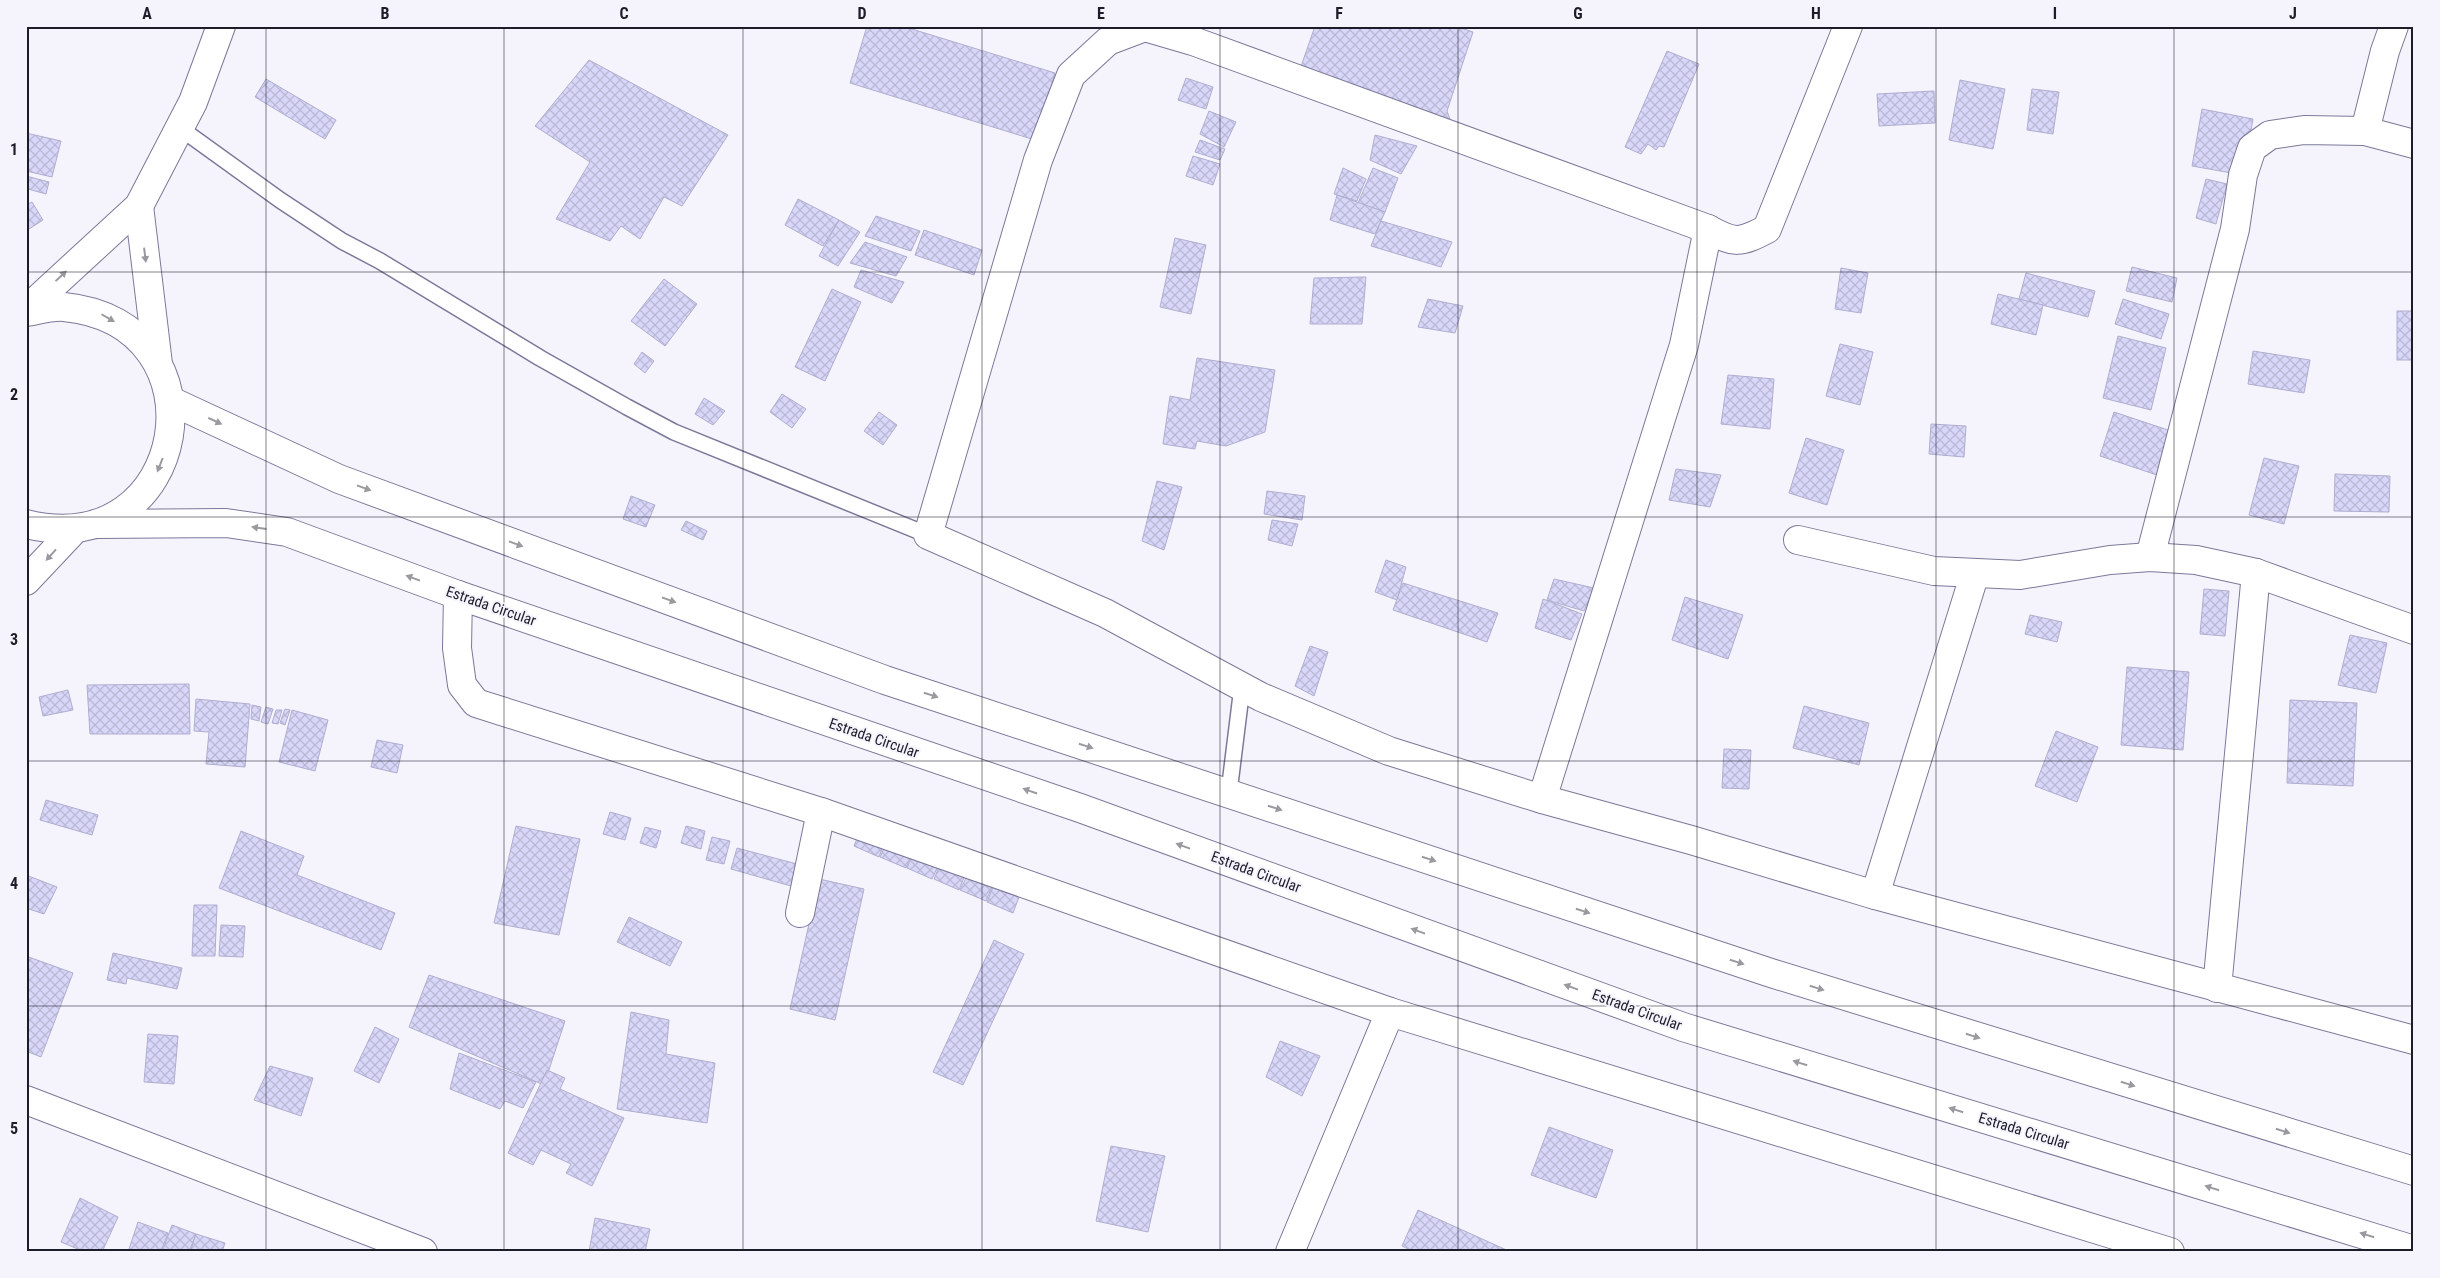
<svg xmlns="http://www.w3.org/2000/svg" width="2440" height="1278" viewBox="0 0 2440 1278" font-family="'Roboto Condensed',sans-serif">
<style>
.building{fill:url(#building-cross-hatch);stroke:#afaed0}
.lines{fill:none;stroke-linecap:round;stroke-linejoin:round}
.service-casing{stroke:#7b7999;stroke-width:18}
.minor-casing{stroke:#7b7999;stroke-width:30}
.tertiary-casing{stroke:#7b7999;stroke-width:30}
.primary-casing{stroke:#7b7999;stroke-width:30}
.service{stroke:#fff;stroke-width:15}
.minor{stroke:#fff;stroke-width:28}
.tertiary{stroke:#fff;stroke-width:28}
.primary{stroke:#fff;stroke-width:28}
.oneway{fill:#99999f}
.grid{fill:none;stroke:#1d1c29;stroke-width:1;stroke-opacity:0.55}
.labels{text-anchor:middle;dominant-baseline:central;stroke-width:4;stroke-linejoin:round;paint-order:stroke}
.street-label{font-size:15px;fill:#1d1c29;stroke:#f5f4fc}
.neatline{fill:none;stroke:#1d1c29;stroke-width:2}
.grid-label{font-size:16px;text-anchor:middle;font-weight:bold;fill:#1d1c29}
</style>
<defs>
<pattern id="building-cross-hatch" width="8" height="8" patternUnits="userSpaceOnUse" patternTransform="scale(1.25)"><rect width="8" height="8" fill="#d8d7f9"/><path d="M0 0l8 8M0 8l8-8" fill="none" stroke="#b9b8d5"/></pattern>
</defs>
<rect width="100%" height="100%" fill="#f5f4fc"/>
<g class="building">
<path d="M867,26H902L1055,73L1035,140L850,83Z"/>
<path d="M1315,26H1455L1473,32L1447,111L1454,130L1297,78Z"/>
<path d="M1667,51L1699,64L1664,147L1659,146L1656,150L1648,144L1641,154L1625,147Z"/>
<path d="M589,60L728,135L682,206L664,197L640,239L621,226L610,241L556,219L590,162L535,126Z"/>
<path d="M1186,78L1213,87L1206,109L1178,100Z"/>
<path d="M266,79L336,120L325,139L255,97Z"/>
<path d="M1960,80L2005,89L1993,149L1949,140Z"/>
<path d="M2032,89L2059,92L2053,134L2027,130Z"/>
<path d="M1934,91L1935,123L1879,126L1877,94Z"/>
<path d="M2202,109L2253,119L2243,175L2192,166Z"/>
<path d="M1209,111L1236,122L1224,147L1200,134Z"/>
<path d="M26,133L61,141L52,177L26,171Z"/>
<path d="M1375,135L1417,146L1401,174L1370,160Z"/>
<path d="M1200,140L1225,149L1220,160L1195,152Z"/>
<path d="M1193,156L1220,164L1213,185L1186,176Z"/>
<path d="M1343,168L1366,179L1357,201L1334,194Z"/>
<path d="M1373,168L1398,178L1385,212L1358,203Z"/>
<path d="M26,176L49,182L46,194L28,189L26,197Z"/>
<path d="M2206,179L2227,184L2216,224L2196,218Z"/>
<path d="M1337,195L1385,212L1375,234L1330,220Z"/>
<path d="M798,199L839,220L823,246L785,225Z"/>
<path d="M32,202L43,220L26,231V205Z"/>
<path d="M876,216L920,231L911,251L865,236Z"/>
<path d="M839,220L860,232L838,266L819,256Z"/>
<path d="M1381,221L1452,242L1441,267L1371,246Z"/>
<path d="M924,230L982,250L974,275L915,255Z"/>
<path d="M1175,238L1206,245L1191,314L1160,307Z"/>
<path d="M865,242L907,257L896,276L850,263Z"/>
<path d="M2132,267L2177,278L2172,302L2126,291Z"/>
<path d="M1841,268L1868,273L1861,313L1835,309Z"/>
<path d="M861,270L904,282L892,303L854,287Z"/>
<path d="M2026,273L2095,291L2088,317L2019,299Z"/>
<path d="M1366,277L1362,324H1310L1314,278Z"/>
<path d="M664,279L697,304L665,346L631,321Z"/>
<path d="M832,289L861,302L825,381L795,367Z"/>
<path d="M1998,294L2043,305L2036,335L1991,324Z"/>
<path d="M1428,299L1463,306L1455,333L1418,327Z"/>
<path d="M2123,299L2169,314L2161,339L2115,324Z"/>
<rect x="2397" y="311" width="17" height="49"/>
<path d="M2118,336L2166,348L2151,410L2103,398Z"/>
<path d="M1840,344L1873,352L1860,405L1826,396Z"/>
<path d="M2253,351L2310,360L2304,393L2248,384Z"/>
<path d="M642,352L654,361L645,373L634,364Z"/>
<path d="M1197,358L1275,370L1265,432L1226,446L1197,441L1195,449L1163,444L1170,396L1190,400Z"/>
<path d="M1728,375L1774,379L1770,429L1721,424Z"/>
<path d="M782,394L806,409L792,428L770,412Z"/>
<path d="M704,398L725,411L713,425L695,414Z"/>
<path d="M879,412L897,425L883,445L864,431Z"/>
<path d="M2114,412L2171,431L2157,475L2100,456Z"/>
<path d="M1931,424L1966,426L1964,457L1929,454Z"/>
<path d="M1806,438L1844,450L1827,505L1789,493Z"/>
<path d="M2264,458L2299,466L2284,524L2249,515Z"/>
<path d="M1676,469L1721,475L1710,507L1669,500Z"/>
<path d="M2335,474L2390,476L2389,512L2334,511Z"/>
<path d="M1157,481L1182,487L1164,550L1142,541Z"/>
<path d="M1267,491L1305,496L1302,520L1264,514Z"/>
<path d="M631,496L655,505L646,527L623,519Z"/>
<path d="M1272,520L1298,524L1292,546L1268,540Z"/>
<path d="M686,521L707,531L703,540L681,530Z"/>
<path d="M1386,560L1406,567L1397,600L1375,592Z"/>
<path d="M1554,579L1594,588L1584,611L1547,600Z"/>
<path d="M1403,583L1498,613L1487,642L1393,610Z"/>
<path d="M2204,589L2229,591L2225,636L2200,634Z"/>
<path d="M1685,597L1743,615L1728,659L1672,640Z"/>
<path d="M1543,599L1582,614L1571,640L1535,628Z"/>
<path d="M2030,615L2062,622L2057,642L2025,634Z"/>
<path d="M2350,635L2387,643L2376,693L2338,685Z"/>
<path d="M1310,646L1328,652L1314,696L1295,686Z"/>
<path d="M2127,667L2189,672L2183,750L2121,745Z"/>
<path d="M189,684L190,734H90L87,685Z"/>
<path d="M68,690L73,710L43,716L39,697Z"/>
<path d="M196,699L250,704L245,767L206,764L209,732L194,731Z"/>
<path d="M2290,700L2357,703L2353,786L2287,783Z"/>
<path d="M252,705L261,707L259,721L251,719Z"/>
<path d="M1804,706L1869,723L1859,765L1793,748Z"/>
<path d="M266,707L273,709L268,724L261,722Z"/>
<path d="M285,709L290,710L285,725L280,723Z"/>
<path d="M276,710H282L278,724L272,723Z"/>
<path d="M292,710L328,720L315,771L279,762Z"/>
<path d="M2056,731L2098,747L2077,802L2035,786Z"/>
<path d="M377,740L403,745L397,773L371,767Z"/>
<path d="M1724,749L1751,750L1749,789L1722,788Z"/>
<path d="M46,800L98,815L92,835L40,820Z"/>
<path d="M610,812L631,818L625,840L603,834Z"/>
<path d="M516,826L580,839L559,935L494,923Z"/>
<path d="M686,826L705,831L701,849L681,843Z"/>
<path d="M645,827L661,831L656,848L640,843Z"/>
<path d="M241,831L304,856L297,875L395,913L381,950L219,888Z"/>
<path d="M860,831L885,842L879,857L854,846Z"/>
<path d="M712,837L730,841L724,864L706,860Z"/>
<path d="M887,842L912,853L906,868L880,857Z"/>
<path d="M737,848L797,864L791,886L731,869Z"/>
<path d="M913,853L939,864L932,879L907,868Z"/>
<path d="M940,864L965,875L959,890L934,879Z"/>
<path d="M26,875L57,887L44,914L26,908Z"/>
<path d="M967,876L992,887L986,901L960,890Z"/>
<path d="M819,879L864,889L835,1020L790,1009Z"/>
<path d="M993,887L1019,897L1013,913L987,902Z"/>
<path d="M194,905H217L215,956H192Z"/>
<path d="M629,917L682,942L670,966L617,942Z"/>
<path d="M221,925L245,926L243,957L219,956Z"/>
<path d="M994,940L1024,954L963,1085L933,1072Z"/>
<path d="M113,953L182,968L177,989L127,978L126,984L107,980Z"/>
<path d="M26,956L73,973L41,1057L26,1051Z"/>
<path d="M429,975L565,1021L544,1085L409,1027Z"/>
<path d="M631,1012L669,1020L666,1054L715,1063L707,1123L617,1109Z"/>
<path d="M375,1027L399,1039L379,1083L354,1071Z"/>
<path d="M148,1034L178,1036L174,1084L144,1082Z"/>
<path d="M1280,1041L1320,1056L1302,1096L1266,1077Z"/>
<path d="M459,1053L536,1082L523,1108L505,1101L500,1109L450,1089Z"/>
<path d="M270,1066L313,1078L301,1116L254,1100Z"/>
<path d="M547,1070L565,1078L560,1089L624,1118L592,1186L566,1173L571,1164L541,1150L533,1165L508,1153Z"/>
<path d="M1549,1127L1613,1150L1596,1198L1531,1175Z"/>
<path d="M1111,1146L1165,1156L1148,1232L1096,1221Z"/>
<path d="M80,1198L118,1217L102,1252H85L61,1242Z"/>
<path d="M1418,1210L1511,1252H1414L1402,1246Z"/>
<path d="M595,1218L650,1229L645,1252H589Z"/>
<path d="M138,1222L168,1233L161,1252H128Z"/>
<path d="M172,1225L196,1234L189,1252H162Z"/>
<path d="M196,1234L225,1243L222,1252H190Z"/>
</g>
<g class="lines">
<defs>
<g id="service">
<path d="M180,128L280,200L342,241L380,261L540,358L627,407L674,432L928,535"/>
<path d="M1229,792L1242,687"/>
</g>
<g id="minor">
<path d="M1848,26L1767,229C1740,243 1735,244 1708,229L1193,41L1145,27L1108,41L1071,75L1038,160L928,535L1105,613L1261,697L1389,751L1542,799L1691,840L1875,895L2414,1040"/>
<path d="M2365,131L2385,51L2394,26"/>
<path d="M1798,540L1934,571L2020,575L2110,560L2150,557L2196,560L2256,573L2414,630"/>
<path d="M2150,557L2235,229L2243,175L2252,148L2270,135L2304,130L2365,131L2414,144"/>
<path d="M458,595L457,648L462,685L476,703L821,812L1390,1012L2170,1252"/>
<path d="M1542,799L1684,345L1708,229"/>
<path d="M1875,895L1975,573"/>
<path d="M800,913L821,812"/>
<path d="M2217,988L2256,573"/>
<path d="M26,1100L423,1252"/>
<path d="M1290,1252L1390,1012"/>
</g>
<g id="tertiary">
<path d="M139,206L158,364"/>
<path d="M26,310L139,206L193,102L221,26"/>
<path d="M26,581L75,529"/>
</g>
<g id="primary">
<path d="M26,312C38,310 52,306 64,307C230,323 190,565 26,524"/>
<path d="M171,401L339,479L885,680L1771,973L2414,1171"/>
<path d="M97,524L226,523L287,532L458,595L1080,808L1683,1027L2414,1250"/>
</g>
</defs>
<use href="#service" class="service-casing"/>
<use href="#minor" class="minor-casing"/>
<use href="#tertiary" class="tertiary-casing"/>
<use href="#primary" class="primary-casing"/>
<use href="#service" class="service"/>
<use href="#minor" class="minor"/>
<use href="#tertiary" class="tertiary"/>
<use href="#primary" class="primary"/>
</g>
<defs><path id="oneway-solid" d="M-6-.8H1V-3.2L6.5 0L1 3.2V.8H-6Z" transform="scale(1.25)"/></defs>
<g class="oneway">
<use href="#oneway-solid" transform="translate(145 255) rotate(83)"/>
<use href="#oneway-solid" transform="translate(61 276) rotate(-43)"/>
<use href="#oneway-solid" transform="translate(108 318) rotate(30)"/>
<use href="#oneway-solid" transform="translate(215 421) rotate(25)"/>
<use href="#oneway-solid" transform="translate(160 465) rotate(111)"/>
<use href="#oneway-solid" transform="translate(364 488) rotate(20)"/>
<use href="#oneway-solid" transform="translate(259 528) rotate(-172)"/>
<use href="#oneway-solid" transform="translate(516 544) rotate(20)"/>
<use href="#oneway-solid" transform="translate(51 555) rotate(132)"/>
<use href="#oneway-solid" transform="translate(413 578) rotate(-160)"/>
<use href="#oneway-solid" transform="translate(669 600) rotate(20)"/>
<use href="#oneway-solid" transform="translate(931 695) rotate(18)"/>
<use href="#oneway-solid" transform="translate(1086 746) rotate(18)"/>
<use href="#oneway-solid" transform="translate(1030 791) rotate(-161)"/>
<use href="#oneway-solid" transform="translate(1275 808) rotate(18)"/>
<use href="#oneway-solid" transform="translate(1183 846) rotate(-160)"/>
<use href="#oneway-solid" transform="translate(1429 859) rotate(18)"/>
<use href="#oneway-solid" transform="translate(1583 911) rotate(18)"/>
<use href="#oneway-solid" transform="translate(1418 931) rotate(-160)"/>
<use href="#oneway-solid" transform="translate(1737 962) rotate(18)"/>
<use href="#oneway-solid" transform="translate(1571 987) rotate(-160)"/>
<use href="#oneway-solid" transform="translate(1817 988) rotate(17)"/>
<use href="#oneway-solid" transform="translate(1973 1036) rotate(17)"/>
<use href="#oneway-solid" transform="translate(1800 1063) rotate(-163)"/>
<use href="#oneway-solid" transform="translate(2128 1084) rotate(17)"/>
<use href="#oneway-solid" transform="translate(1956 1110) rotate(-163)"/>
<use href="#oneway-solid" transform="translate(2283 1131) rotate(17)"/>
<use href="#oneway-solid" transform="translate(2212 1188) rotate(-163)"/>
<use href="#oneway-solid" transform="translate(2367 1235) rotate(-163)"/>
</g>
<path class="grid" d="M266,26V1252M504,26V1252M743,26V1252M982,26V1252M1220,26V1252M1458,26V1252M1697,26V1252M1936,26V1252M2174,26V1252M26,272H2414M26,517H2414M26,761H2414M26,1006H2414"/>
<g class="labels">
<g class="street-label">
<text transform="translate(491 606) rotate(19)">Estrada Circular</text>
<text transform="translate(874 738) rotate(19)">Estrada Circular</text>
<text transform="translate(1256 872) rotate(20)">Estrada Circular</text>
<text transform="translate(1637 1010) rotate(20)">Estrada Circular</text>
<text transform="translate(2024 1131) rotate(17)">Estrada Circular</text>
</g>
</g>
<rect width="2440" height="1278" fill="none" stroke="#f5f4fc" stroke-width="55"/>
<rect x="28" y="28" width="2384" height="1222" class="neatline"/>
<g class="grid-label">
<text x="147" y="19">A</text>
<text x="385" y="19">B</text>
<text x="624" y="19">C</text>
<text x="862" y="19">D</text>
<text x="1101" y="19">E</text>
<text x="1339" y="19">F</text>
<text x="1578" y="19">G</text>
<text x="1816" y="19">H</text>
<text x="2055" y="19">I</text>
<text x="2293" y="19">J</text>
<text x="14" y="155">1</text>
<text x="14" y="400">2</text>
<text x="14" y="645">3</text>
<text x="14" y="889">4</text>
<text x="14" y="1134">5</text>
</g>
</svg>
